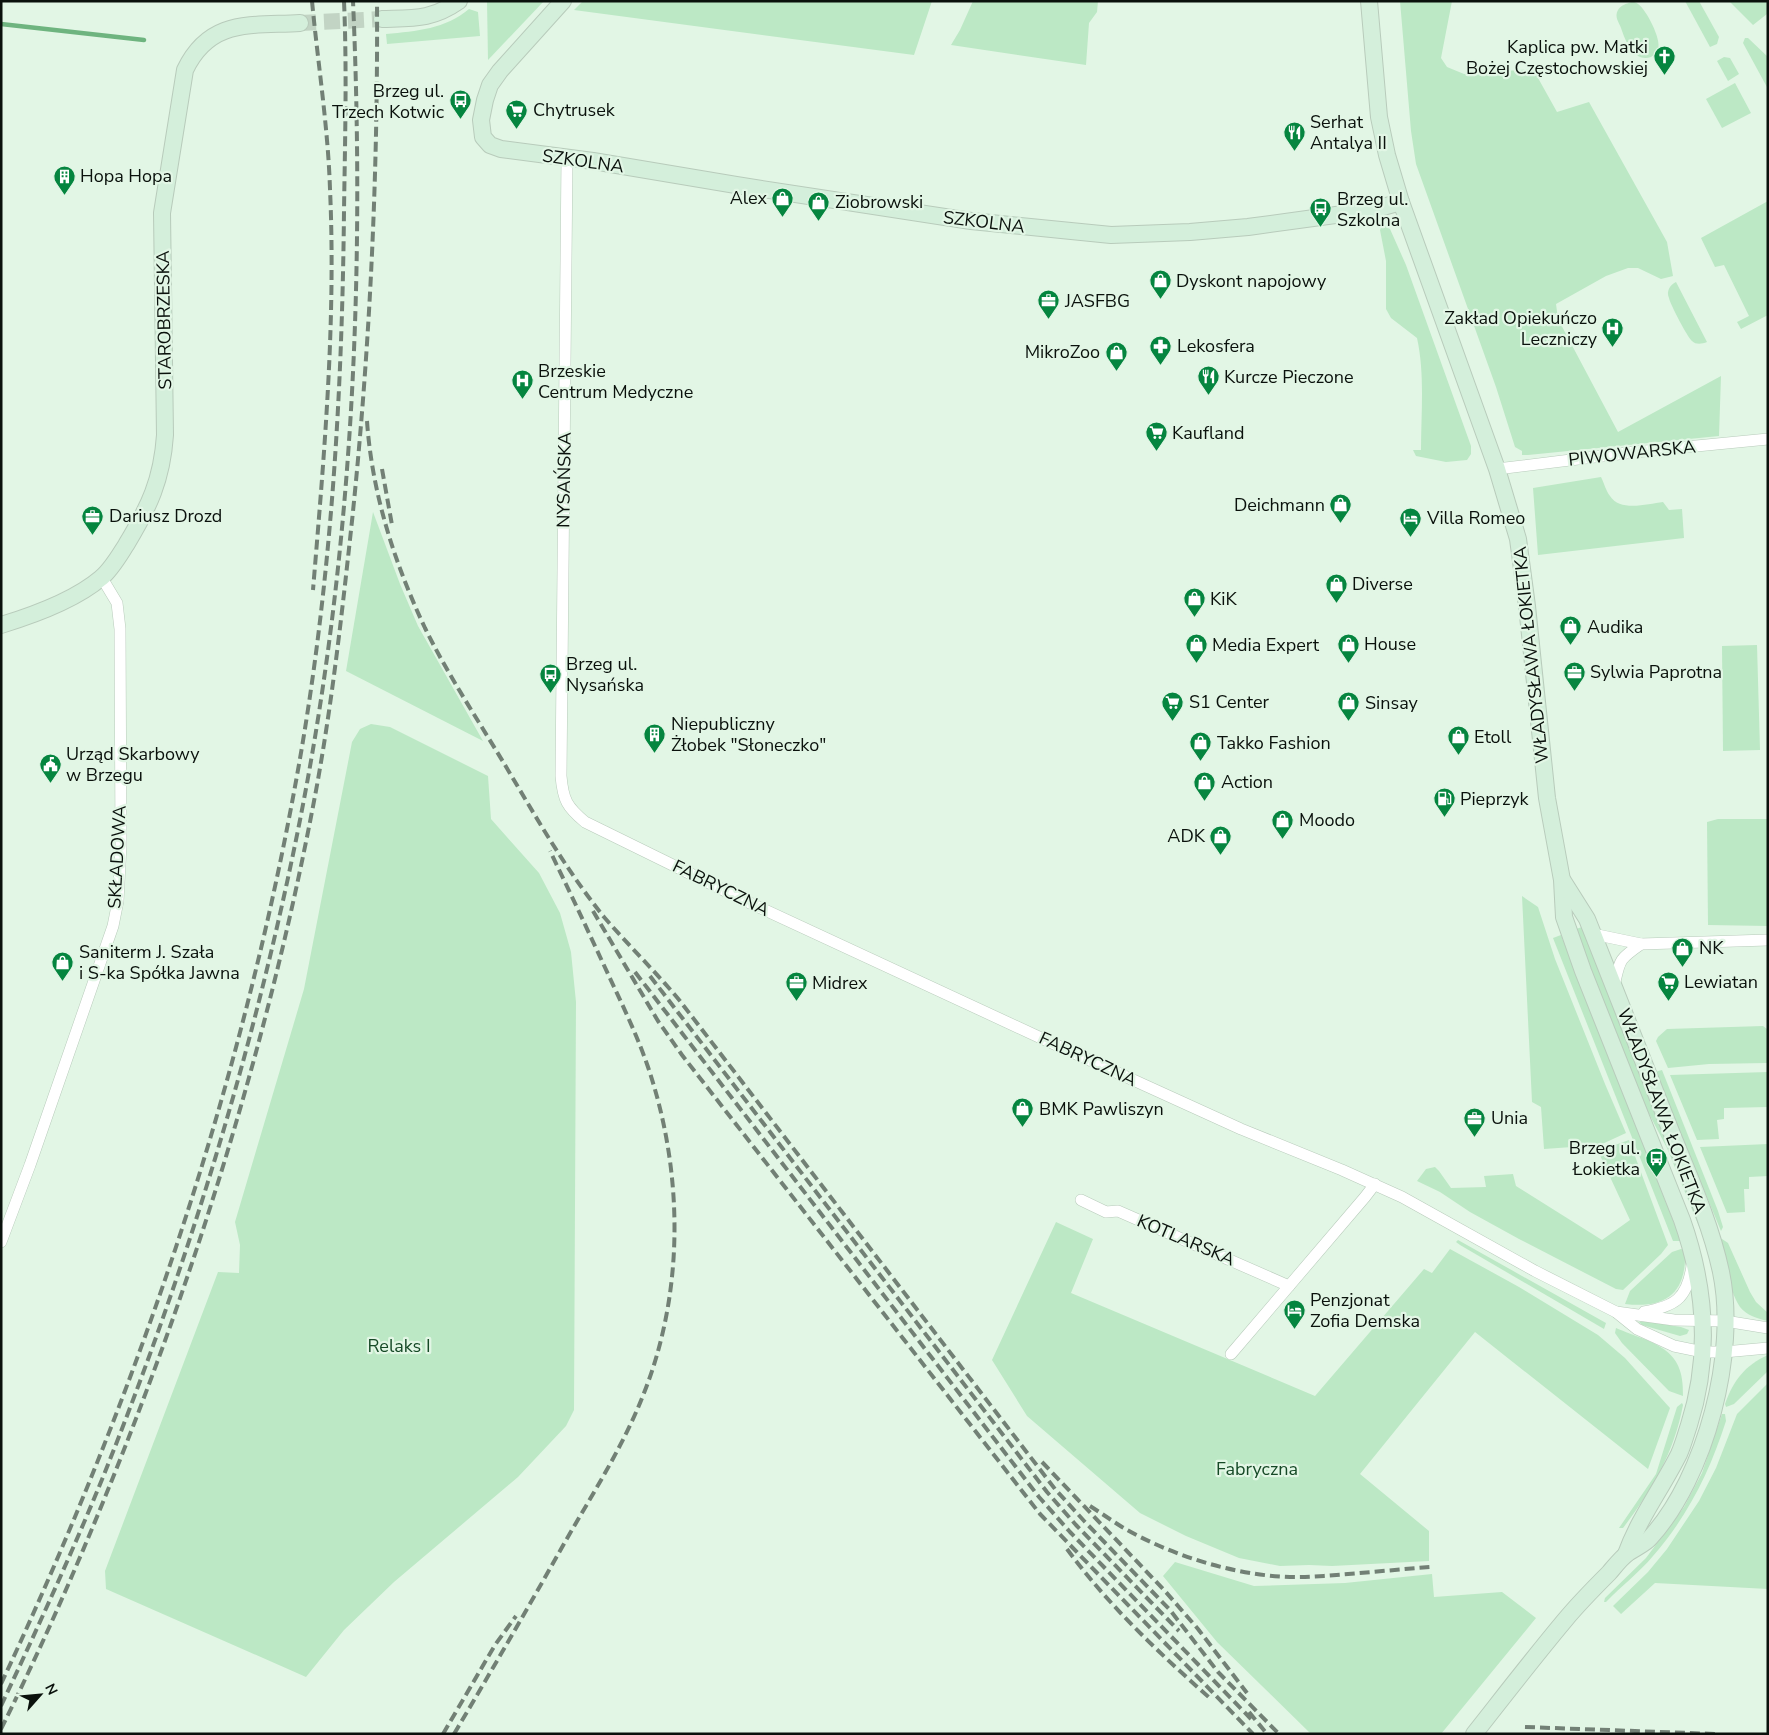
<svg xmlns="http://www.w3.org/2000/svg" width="1769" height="1735" viewBox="0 0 1769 1735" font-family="'Nunito Sans',sans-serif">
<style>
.green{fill:#bce8c5}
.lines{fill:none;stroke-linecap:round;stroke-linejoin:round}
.stream{stroke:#6eb47f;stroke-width:4.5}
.secondary-tunnel{stroke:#c2d4c4;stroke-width:16;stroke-dasharray:16 8;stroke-linecap:butt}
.street-casing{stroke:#b8cbbb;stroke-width:12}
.secondary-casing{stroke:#b8cbbb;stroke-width:18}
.street{stroke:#fff;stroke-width:11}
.secondary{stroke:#d4efdb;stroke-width:16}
.rail{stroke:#728075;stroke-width:4;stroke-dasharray:10 5;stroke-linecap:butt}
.labels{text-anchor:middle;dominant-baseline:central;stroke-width:4.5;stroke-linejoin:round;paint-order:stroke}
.poi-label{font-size:18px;fill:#0a110c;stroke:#e2f6e5;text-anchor:start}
.street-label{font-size:18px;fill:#0a110c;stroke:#e2f6e5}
.park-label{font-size:18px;fill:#154926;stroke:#e2f6e5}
</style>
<rect width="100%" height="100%" fill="#e2f6e5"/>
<g class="green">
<path d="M487,1H544L488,60Z"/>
<path d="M583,1H932L914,55L574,10Z"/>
<path d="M973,1H1098L1097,12L1089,23L1086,65L951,45L960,30Z"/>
<path d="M1400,1H1452L1441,58L1447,67L1464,74L1533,69L1557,112L1589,102L1667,242L1673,276L1661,279L1638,268H1628L1606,276L1556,304L1558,319L1618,432L1721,376L1719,436L1528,455H1522V451L1515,447L1496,387L1416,164L1411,131Z"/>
<path d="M1685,1H1699L1719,37L1717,44L1710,47Z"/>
<path d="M1729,1H1768V15L1767,14L1753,25Z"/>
<path d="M1631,2C1635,2 1635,2 1638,4C1646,9 1662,40 1658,49C1657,52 1654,55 1651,57C1634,63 1625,40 1621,28C1619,22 1614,17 1618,10C1621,5 1626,4 1631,2Z"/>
<path d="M469,9L478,12L480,36L387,44L386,34C417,31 445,29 469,9Z"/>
<path d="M1745,38H1748L1768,57V89L1743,43Z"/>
<path d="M1724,57L1730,58L1739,74L1728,81L1717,61Z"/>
<path d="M1735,83L1751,113L1722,128L1706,99Z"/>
<path d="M1768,201V315L1741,329L1737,322L1749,316L1724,265L1715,267L1701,238Z"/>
<path d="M1382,225H1385L1390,229L1406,265L1471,446V454L1467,460L1446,462L1416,456L1413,450H1421C1421,413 1425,374 1417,338L1391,318L1386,309V261L1380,230Z"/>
<path d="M1676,282L1707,342C1702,344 1696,345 1692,341C1688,338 1670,304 1669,298C1666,291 1670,285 1676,282Z"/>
<path d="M1601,477C1604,483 1606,491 1610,496C1620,512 1647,504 1663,502L1669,510L1682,509L1684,538L1538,555L1533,488Z"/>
<path d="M373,512L400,584L418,626L483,741L346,671Z"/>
<path d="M1757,645L1760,750L1723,751L1722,646Z"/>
<path d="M371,724L390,727L488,776L491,819L539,873L560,913L571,952L576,1002L574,1410L566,1426L518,1477L394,1582L344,1630L306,1677L106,1589L105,1571L218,1272L239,1273L240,1245L235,1222L304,989L352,742L360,729Z"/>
<path d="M1718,819H1768V926L1708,925L1707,822Z"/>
<path d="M1522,896L1538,907L1555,959L1605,1084L1626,1133L1600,1145L1544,1149L1541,1107L1532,1102Z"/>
<path d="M1582,927L1704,1234H1702L1667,1148L1648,1112L1616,1038L1576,929Z"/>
<path d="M1561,935L1681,1241H1673L1553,938Z"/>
<path d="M1763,1026L1767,1029V1063L1709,1064L1668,1068L1656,1041L1658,1037L1667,1029Z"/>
<path d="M1662,1070L1718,1211L1723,1227L1721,1231L1655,1072Z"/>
<path d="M1768,1072V1107L1724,1108V1119L1717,1120L1719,1139L1697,1140L1670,1075Z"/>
<path d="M1629,1140L1668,1245L1661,1254L1623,1290L1616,1289L1519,1239L1470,1212L1440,1192L1417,1181L1426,1169L1435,1167L1439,1171L1451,1188L1486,1187L1484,1176L1513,1174L1516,1186L1602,1240L1630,1220L1598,1151Z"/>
<path d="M1768,1144V1176L1749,1177V1189H1744L1745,1212L1727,1213L1700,1147Z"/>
<path d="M1056,1222L1093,1239L1071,1293L1315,1396L1424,1269L1432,1273L1450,1249L1519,1287L1598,1335L1625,1358L1670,1408L1648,1469L1475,1332L1360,1474L1429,1531V1561L1332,1566L1309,1565L1280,1566L1239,1558L1186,1536L1140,1513L1027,1416L992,1360Z"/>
<path d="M1722,1239L1728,1243L1750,1292L1756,1302L1768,1313V1321C1758,1319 1746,1315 1740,1307C1729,1291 1725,1260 1721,1241Z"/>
<path d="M1458,1240L1606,1323L1604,1329L1460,1245L1456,1242Z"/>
<path d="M1681,1249L1685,1250C1687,1292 1667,1309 1625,1304L1630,1291L1672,1252Z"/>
<path d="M1643,1321L1681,1327L1689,1330L1687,1334L1680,1336L1642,1325L1639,1322Z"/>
<path d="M1616,1328C1653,1344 1685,1346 1683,1396L1669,1391L1622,1343L1615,1333Z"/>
<path d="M1768,1355V1371L1734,1404L1726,1407L1725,1404C1733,1381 1745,1365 1768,1355Z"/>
<path d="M1768,1383V1589L1655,1583L1621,1614L1613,1606L1648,1572L1667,1549L1699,1501L1716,1468L1737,1414Z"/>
<path d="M1682,1403L1683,1405C1674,1453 1652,1490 1623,1528H1619L1656,1474L1677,1407Z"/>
<path d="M1722,1414H1725L1726,1421C1710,1471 1688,1516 1653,1556C1639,1573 1621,1586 1606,1602H1604L1605,1598L1646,1558L1684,1507L1702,1473Z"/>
<path d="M1175,1562L1254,1586L1345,1583L1432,1574L1434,1597L1502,1592L1536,1618L1441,1734H1311L1217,1642L1163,1576Z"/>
</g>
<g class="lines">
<path class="stream" d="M1,24L144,40"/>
<path class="secondary-tunnel" d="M300,23L382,19"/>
<defs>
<g id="street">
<path d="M567,158L561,776C563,800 567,807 585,822L750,903L1041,1038L1241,1129L1342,1170L1402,1197L1535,1271L1616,1312L1637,1329L1674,1346L1703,1352H1724L1768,1348"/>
<path d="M1497,469L1635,452L1768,439"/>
<path d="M1593,934L1641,944L1768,940"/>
<path d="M1614,986C1620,960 1618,960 1641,944"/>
<path d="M1081,1200L1106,1212L1118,1211L1289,1286"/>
<path d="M1,1242L30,1165L113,926L118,901L121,845L120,629L117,603L102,578"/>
<path d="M1616,1312L1674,1320L1725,1321L1768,1328"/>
<path d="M1644,1312C1675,1306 1687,1299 1692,1266"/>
<path d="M1231,1354L1365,1197L1375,1184"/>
</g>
<g id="secondary">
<path d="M563,1L500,71L490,85L485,100L481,120L483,137L490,145L501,149L593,161L736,185L971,221L1111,235L1190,232L1248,227L1372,210L1401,202"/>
<path d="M1369,1L1379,117L1387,155L1401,202L1497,469L1518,539L1527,606L1547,798L1562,880L1564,917L1583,971L1682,1220C1706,1288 1711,1356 1689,1425C1686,1434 1683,1445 1679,1454C1662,1488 1639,1518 1626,1554"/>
<path d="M382,19C413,18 432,20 459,1"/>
<path d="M1,625C34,615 75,600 101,578C111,570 119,556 126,545C149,507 162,480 165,435L162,213L185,70C210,18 251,26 300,23"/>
<path d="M1474,1734C1504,1696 1534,1657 1565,1620C1579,1603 1594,1588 1609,1573C1615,1566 1621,1558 1628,1553C1635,1548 1645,1544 1650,1538C1706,1476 1738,1353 1721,1272C1711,1225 1690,1178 1672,1134C1646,1067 1619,1001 1593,934L1587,919L1563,881"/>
</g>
</defs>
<use href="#street" class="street-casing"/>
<use href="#secondary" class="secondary-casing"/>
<use href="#street" class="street"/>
<use href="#secondary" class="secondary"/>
<g class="rail">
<path d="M312,1C318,64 328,127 330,189C336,323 324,457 313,590"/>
<path d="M367,421C372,493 394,562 425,628C448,675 478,720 505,765C536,817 566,870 604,917C629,946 656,972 680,1001L1055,1489L1085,1522L1170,1610L1218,1672L1279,1734"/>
<path d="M382,469L392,525"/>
<path d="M593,911L658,1021L682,1055L1040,1514L1253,1734"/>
<path d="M635,972L1039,1497L1070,1532L1251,1719"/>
<path d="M650,976L1047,1492L1076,1525L1179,1631"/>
<path d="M1042,1462L1165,1591L1198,1629L1247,1693"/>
<path d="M1090,1506C1101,1513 1111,1520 1122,1527C1173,1557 1245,1579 1305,1577C1347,1575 1389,1570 1430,1567"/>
<path d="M1067,1549C1108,1605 1160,1654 1212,1700"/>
<path d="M1,1684C134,1400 237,1100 294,792C330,599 342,406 344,211C345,141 347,71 344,1"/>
<path d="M1,1706C37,1629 73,1551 105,1472C189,1262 256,1042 300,820C353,551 365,274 353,1"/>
<path d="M1249,1712L1267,1734"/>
<path d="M1525,1727L1716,1734"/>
<path d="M1,1729C66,1598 122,1461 171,1324C232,1151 281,976 315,796C332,705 342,613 352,521C370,348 378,175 377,1"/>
<path d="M443,1734L495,1645L516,1616"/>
<path d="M454,1734C492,1670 529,1606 565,1542C593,1493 624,1445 644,1393C685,1289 683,1171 648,1067C637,1035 622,1004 608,974C589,933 570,892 550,851"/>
</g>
</g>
<defs>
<symbol id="church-pin" viewBox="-11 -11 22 30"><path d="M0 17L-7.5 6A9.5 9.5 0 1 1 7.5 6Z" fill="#05853f" stroke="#e2f6e5"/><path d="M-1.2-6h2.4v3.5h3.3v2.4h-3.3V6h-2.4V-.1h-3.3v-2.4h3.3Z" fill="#fff"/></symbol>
<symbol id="bus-pin" viewBox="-11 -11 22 30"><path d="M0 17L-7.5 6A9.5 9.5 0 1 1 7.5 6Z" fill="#05853f" stroke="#e2f6e5"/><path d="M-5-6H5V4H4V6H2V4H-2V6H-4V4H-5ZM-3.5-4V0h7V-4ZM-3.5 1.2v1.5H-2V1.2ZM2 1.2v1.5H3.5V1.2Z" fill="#fff"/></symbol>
<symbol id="supermarket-pin" viewBox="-11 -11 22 30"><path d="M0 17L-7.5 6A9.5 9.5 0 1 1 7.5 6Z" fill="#05853f" stroke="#e2f6e5"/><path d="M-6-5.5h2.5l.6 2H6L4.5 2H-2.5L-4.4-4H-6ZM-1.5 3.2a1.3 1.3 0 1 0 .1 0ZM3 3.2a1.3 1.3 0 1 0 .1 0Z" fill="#fff"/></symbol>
<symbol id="restaurant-pin" viewBox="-11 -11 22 30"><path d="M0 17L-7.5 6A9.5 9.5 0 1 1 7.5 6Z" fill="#05853f" stroke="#e2f6e5"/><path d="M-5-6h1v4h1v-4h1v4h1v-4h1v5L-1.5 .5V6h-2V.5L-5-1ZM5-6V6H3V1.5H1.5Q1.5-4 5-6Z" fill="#fff"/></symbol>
<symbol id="building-pin" viewBox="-11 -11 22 30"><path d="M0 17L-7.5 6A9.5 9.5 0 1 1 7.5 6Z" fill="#05853f" stroke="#e2f6e5"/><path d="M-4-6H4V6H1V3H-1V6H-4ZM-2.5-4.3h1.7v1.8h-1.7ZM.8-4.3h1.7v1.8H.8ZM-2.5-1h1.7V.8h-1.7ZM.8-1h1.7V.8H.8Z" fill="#fff"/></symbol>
<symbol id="shop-pin" viewBox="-11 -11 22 30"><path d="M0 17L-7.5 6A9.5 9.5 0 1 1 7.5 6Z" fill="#05853f" stroke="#e2f6e5"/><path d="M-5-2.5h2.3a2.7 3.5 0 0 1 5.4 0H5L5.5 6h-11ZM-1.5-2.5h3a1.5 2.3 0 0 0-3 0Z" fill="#fff"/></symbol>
<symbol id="office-pin" viewBox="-11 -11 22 30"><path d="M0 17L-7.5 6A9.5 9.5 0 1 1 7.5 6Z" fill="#05853f" stroke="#e2f6e5"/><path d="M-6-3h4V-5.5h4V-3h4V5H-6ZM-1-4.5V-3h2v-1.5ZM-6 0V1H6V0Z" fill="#fff"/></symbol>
<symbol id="hospital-pin" viewBox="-11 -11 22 30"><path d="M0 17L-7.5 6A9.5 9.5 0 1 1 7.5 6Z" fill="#05853f" stroke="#e2f6e5"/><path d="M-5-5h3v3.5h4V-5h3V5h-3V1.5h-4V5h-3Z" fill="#fff"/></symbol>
<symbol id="pharmacy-pin" viewBox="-11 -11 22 30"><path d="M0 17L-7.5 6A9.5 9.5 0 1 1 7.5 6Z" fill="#05853f" stroke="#e2f6e5"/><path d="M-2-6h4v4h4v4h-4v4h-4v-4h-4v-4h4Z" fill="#fff"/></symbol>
<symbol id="hotel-pin" viewBox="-11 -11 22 30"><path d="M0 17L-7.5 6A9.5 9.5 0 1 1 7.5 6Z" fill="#05853f" stroke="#e2f6e5"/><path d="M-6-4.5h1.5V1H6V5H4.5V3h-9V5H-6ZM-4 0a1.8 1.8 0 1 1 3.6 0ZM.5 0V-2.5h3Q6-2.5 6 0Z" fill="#fff"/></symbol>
<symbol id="civic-pin" viewBox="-11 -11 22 30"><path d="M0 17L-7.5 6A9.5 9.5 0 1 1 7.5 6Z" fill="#05853f" stroke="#e2f6e5"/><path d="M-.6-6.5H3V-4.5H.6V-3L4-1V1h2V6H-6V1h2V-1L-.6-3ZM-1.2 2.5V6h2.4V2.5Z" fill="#fff"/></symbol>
<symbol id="fuel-pin" viewBox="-11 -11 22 30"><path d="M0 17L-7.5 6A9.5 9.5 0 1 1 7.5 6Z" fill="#05853f" stroke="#e2f6e5"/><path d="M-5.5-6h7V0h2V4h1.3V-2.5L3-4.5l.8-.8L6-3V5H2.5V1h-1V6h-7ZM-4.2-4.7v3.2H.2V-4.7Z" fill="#fff"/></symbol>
</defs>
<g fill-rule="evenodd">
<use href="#church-pin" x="1652" y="44" width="25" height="34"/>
<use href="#bus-pin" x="448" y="88" width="25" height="34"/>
<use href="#supermarket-pin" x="504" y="98" width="25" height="34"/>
<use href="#restaurant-pin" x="1282" y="120" width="25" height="34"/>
<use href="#building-pin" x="52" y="164" width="25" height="34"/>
<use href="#shop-pin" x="770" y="186" width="25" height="34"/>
<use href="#shop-pin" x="806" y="190" width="25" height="34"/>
<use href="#bus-pin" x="1308" y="196" width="25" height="34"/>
<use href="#shop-pin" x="1148" y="268" width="25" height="34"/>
<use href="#office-pin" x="1036" y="288" width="25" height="34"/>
<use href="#hospital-pin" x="1600" y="316" width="25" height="34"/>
<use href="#pharmacy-pin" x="1148" y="334" width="25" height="34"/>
<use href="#shop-pin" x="1104" y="340" width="25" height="34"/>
<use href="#restaurant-pin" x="1196" y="364" width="25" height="34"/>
<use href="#hospital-pin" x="510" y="368" width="25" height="34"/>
<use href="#supermarket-pin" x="1144" y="420" width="25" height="34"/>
<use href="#shop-pin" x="1328" y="492" width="25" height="34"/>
<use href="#office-pin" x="80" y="504" width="25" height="34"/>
<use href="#hotel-pin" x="1398" y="506" width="25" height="34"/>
<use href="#shop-pin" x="1324" y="572" width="25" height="34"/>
<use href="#shop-pin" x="1182" y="586" width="25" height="34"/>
<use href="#shop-pin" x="1558" y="614" width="25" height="34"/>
<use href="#shop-pin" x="1336" y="632" width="25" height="34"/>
<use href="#shop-pin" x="1184" y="632" width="25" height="34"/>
<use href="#office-pin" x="1562" y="660" width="25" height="34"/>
<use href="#bus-pin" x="538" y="662" width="25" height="34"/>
<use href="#supermarket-pin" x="1160" y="690" width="25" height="34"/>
<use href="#shop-pin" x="1336" y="690" width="25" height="34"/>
<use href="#building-pin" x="642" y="722" width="25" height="34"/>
<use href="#shop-pin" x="1446" y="724" width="25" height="34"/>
<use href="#shop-pin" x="1188" y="730" width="25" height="34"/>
<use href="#civic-pin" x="38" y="752" width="25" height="34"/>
<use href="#shop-pin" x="1192" y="770" width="25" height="34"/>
<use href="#fuel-pin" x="1432" y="786" width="25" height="34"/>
<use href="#shop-pin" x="1270" y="808" width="25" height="34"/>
<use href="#shop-pin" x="1208" y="824" width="25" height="34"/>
<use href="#shop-pin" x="1670" y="936" width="25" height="34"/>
<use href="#shop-pin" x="50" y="950" width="25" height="34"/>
<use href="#supermarket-pin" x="1656" y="970" width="25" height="34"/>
<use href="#office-pin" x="784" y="970" width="25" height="34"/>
<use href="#shop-pin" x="1010" y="1096" width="25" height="34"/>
<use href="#office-pin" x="1462" y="1106" width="25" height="34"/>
<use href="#bus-pin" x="1644" y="1146" width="25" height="34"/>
<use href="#hotel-pin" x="1282" y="1298" width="25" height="34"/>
</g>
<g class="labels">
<g class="poi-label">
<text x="1648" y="47" text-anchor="end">Kaplica pw. Matki<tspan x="1648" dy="21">Bożej Częstochowskiej</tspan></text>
<text x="444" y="91" text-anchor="end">Brzeg ul.<tspan x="444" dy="21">Trzech Kotwic</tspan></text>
<text x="533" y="110">Chytrusek</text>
<text x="1310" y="122">Serhat<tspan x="1310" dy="21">Antalya II</tspan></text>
<text x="80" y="176">Hopa Hopa</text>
<text x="767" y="198" text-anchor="end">Alex</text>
<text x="1337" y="199">Brzeg ul.<tspan x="1337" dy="21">Szkolna</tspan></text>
<text x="835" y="202">Ziobrowski</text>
<text x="1176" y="281">Dyskont napojowy</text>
<text x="1065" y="301">JASFBG</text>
<text x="1597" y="318" text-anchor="end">Zakład Opiekuńczo<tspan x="1597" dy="21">Leczniczy</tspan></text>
<text x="1177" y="346">Lekosfera</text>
<text x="1100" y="352" text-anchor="end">MikroZoo</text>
<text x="538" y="371">Brzeskie<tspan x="538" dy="21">Centrum Medyczne</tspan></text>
<text x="1224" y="377">Kurcze Pieczone</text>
<text x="1172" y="433">Kaufland</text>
<text x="1325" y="505" text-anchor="end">Deichmann</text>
<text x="109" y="516">Dariusz Drozd</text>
<text x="1427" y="518">Villa Romeo</text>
<text x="1352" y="584">Diverse</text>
<text x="1210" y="599">KiK</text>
<text x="1587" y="627">Audika</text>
<text x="1364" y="644">House</text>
<text x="1212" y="645">Media Expert</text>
<text x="566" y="664">Brzeg ul.<tspan x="566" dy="21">Nysańska</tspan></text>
<text x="1590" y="672">Sylwia Paprotna</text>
<text x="1189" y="702">S1 Center</text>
<text x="1365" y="703">Sinsay</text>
<text x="671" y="724">Niepubliczny<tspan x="671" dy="21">Żłobek "Słoneczko"</tspan></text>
<text x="1474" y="737">Etoll</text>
<text x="1217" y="743">Takko Fashion</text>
<text x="66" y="754">Urząd Skarbowy<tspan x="66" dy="21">w Brzegu</tspan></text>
<text x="1221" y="782">Action</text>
<text x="1460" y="799">Pieprzyk</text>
<text x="1299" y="820">Moodo</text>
<text x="1205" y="836" text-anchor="end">ADK</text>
<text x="1699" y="948">NK</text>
<text x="79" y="952">Saniterm J. Szała<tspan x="79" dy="21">i S-ka Spółka Jawna</tspan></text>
<text x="1684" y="982">Lewiatan</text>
<text x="812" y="983">Midrex</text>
<text x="1039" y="1109">BMK Pawliszyn</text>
<text x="1491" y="1118">Unia</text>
<text x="1640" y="1148" text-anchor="end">Brzeg ul.<tspan x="1640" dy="21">Łokietka</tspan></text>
<text x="1310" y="1300">Penzjonat<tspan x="1310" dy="21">Zofia Demska</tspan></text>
</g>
<g class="street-label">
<text transform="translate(583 161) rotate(8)">SZKOLNA</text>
<text transform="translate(984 222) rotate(7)">SZKOLNA</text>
<text transform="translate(164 320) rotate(-91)">STAROBRZESKA</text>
<text transform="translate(1632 453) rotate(-6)">PIWOWARSKA</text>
<text transform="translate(564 480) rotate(-89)">NYSAŃSKA</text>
<text transform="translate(1531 655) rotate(-96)">WŁADYSŁAWA ŁOKIETKA</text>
<text transform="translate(117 857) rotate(-87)">SKŁADOWA</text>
<text transform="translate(721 888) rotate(26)">FABRYCZNA</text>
<text transform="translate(1088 1059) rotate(25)">FABRYCZNA</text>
<text transform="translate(1662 1111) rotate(69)">WŁADYSŁAWA ŁOKIETKA</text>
<text transform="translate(1186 1240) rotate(23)">KOTLARSKA</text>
</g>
<g class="park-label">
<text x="399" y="1346">Relaks I</text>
<text x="1257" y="1469">Fabryczna</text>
</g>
</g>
<rect width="1769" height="1735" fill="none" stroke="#0a110c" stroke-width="5"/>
<g transform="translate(40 1695) rotate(63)" stroke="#e2f6e5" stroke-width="4" paint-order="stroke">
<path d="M0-4L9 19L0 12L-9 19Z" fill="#0a110c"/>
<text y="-8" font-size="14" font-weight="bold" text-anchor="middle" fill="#0a110c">N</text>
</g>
</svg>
